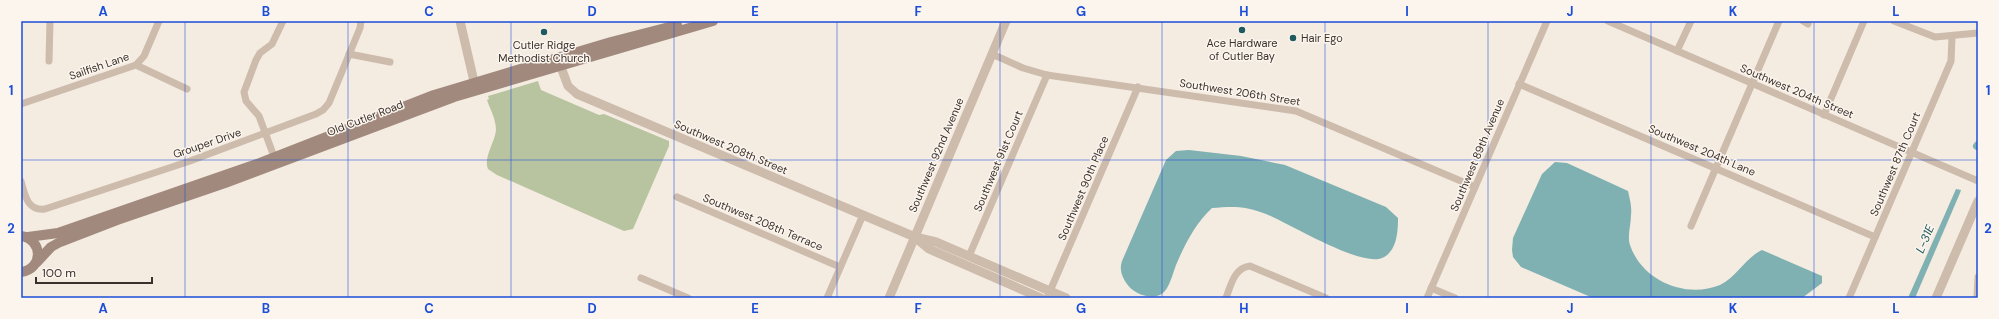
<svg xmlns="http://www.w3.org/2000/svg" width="1999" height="319" viewBox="0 0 1999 319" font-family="'DM Sans',sans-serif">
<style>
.green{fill:#b8c4a0}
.water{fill:#7fb0b2}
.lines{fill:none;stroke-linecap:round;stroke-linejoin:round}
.canal{stroke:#7fb0b2;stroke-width:8}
.minor{stroke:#cdbbac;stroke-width:7}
.tertiary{stroke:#cdbbac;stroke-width:9}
.secondary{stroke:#a18a7d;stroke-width:10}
.grid{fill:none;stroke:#1d4ed8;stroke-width:1;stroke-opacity:0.55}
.poi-dot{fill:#1f5a5e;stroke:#fbf5ee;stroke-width:1.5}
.labels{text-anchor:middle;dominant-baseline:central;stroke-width:3;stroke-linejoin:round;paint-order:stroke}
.poi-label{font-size:11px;fill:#3b302b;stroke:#fbf5ee}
.street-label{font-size:11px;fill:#3b302b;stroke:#fbf5ee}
.water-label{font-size:12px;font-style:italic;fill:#1f5a5e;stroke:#fbf5ee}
.neatline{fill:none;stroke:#1d4ed8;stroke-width:1.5}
.grid-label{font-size:13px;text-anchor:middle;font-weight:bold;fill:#1d4ed8}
</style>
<rect width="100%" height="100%" fill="#f4ebe1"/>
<path class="green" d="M538,81L541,90L599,115L604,114L669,141V146L633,229L624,231L497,175L488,169C483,158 495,142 496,130C496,119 490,109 487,100L489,99L488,96Z"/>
<g class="water">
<path d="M1189,150L1241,156L1285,165L1386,207L1398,218C1398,231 1397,252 1382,258C1360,267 1289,223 1266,214C1246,206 1233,206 1212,208C1195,224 1185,244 1176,265C1173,273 1170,285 1165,291C1156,302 1134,295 1127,284C1122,277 1119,270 1122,261L1166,160L1176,151Z"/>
<path d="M1555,162L1567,163L1628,191C1630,200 1632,207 1631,215C1631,225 1627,236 1630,245C1642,281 1686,299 1720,285C1737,277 1745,258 1762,250L1822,276V283L1802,298H1593L1521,267L1513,257L1512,250L1513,238L1542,174Z"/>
<path d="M1956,189L1961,190L1960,193L1915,298H1908Z"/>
</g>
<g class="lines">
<path class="canal" d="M1977,146L1978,145"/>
<g class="minor">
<path d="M1608,21L1978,181"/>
<path d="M1803,21L1808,24"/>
<path d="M1894,21L1935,37L1978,33"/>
<path d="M1677,51L1691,21"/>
<path d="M349,54L390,62"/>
<path d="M992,54L1023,68L1047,75L1296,111L1475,187"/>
<path d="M49,61L50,21"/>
<path d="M136,65L187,89"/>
<path d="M1519,84L1875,237"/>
<path d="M21,104L136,65L144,56L159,21"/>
<path d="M1824,115L1864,21"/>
<path d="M276,162L259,116L246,101L244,92L256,60L260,53L272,44L283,21"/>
<path d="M21,181C25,195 27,211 45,209L190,161L316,114L323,110L329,103L360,28L361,21"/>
<path d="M677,197L840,267"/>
<path d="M1691,226L1779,21"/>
<path d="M969,256L1047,75"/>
<path d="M641,278L688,298"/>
<path d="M1431,288L1455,298"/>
<path d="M827,298L863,215"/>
<path d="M1047,298L1138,87"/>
<path d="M1226,298C1231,285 1234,268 1250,266L1326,298"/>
<path d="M1427,298L1547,21"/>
<path d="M1849,298L1951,61L1952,37"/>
<path d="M1977,298L1978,277"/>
</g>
<g class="tertiary">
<path d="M460,21L476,90"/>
<path d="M558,59L568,86L577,94L915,237L936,242L1066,298"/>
<path d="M916,238L929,249L1041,298"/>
<path d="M889,298L1006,21"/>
<path d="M1936,298L1978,201"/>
</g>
<g class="secondary">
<path d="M21,236C43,239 44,269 21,272"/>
<path d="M28,237L58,233L260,163L434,95L611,42L677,25"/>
<path d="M37,262L51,247L60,242L117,220L225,183L454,97L713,21"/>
</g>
</g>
<path class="grid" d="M185,21V298M348,21V298M511,21V298M674,21V298M837,21V298M1000,21V298M1162,21V298M1325,21V298M1488,21V298M1651,21V298M1814,21V298M21,160H1978"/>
<g class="poi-dot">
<circle cx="1242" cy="30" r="4"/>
<circle cx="544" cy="32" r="4"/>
<circle cx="1293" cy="38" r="4"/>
</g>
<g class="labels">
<g class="poi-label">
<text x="1301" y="38" text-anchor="start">Hair Ego</text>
<text x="1242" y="43">Ace Hardware<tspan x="1242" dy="13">of Cutler Bay</tspan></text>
<text x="544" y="45">Cutler Ridge<tspan x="544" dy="13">Methodist Church</tspan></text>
</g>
<g class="street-label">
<text transform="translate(99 66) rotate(-19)">Sailfish Lane</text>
<text transform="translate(1797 91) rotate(23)">Southwest 204th Street</text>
<text transform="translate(1240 92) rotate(9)">Southwest 206th Street</text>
<text transform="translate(365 118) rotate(-21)">Old Cutler Road</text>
<text transform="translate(207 143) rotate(-19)">Grouper Drive</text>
<text transform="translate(731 147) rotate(23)">Southwest 208th Street</text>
<text transform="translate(1702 150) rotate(23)">Southwest 204th Lane</text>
<text transform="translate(936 155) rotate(-67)">Southwest 92nd Avenue</text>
<text transform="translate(1477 155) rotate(-67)">Southwest 89th Avenue</text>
<text transform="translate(998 161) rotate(-67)">Southwest 91st Court</text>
<text transform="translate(1895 164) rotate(-67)">Southwest 87th Court</text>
<text transform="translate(1083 188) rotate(-67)">Southwest 90th Place</text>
<text transform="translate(763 222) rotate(23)">Southwest 208th Terrace</text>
</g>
<g class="water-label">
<text transform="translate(1925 239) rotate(-67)">L-31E</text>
</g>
</g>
<rect width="1999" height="319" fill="none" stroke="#fbf5ee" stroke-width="44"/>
<path d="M36 277v6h116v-6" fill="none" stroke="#3b302b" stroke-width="2"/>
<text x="42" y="277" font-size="12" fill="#3b302b" stroke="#fbf5ee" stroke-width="3" paint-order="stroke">100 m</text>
<rect x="22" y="22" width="1955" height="275" class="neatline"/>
<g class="grid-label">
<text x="103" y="16">A</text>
<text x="266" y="16">B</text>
<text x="429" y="16">C</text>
<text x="592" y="16">D</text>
<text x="755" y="16">E</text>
<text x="918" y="16">F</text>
<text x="1081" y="16">G</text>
<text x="1244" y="16">H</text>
<text x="1407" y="16">I</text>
<text x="1570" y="16">J</text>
<text x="1733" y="16">K</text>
<text x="1896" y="16">L</text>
<text x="11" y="95">1</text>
<text x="1988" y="95">1</text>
<text x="11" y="233">2</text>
<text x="1988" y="233">2</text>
<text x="103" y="313">A</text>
<text x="266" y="313">B</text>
<text x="429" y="313">C</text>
<text x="592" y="313">D</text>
<text x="755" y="313">E</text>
<text x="918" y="313">F</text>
<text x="1081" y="313">G</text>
<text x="1244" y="313">H</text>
<text x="1407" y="313">I</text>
<text x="1570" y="313">J</text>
<text x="1733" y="313">K</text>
<text x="1896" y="313">L</text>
</g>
</svg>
